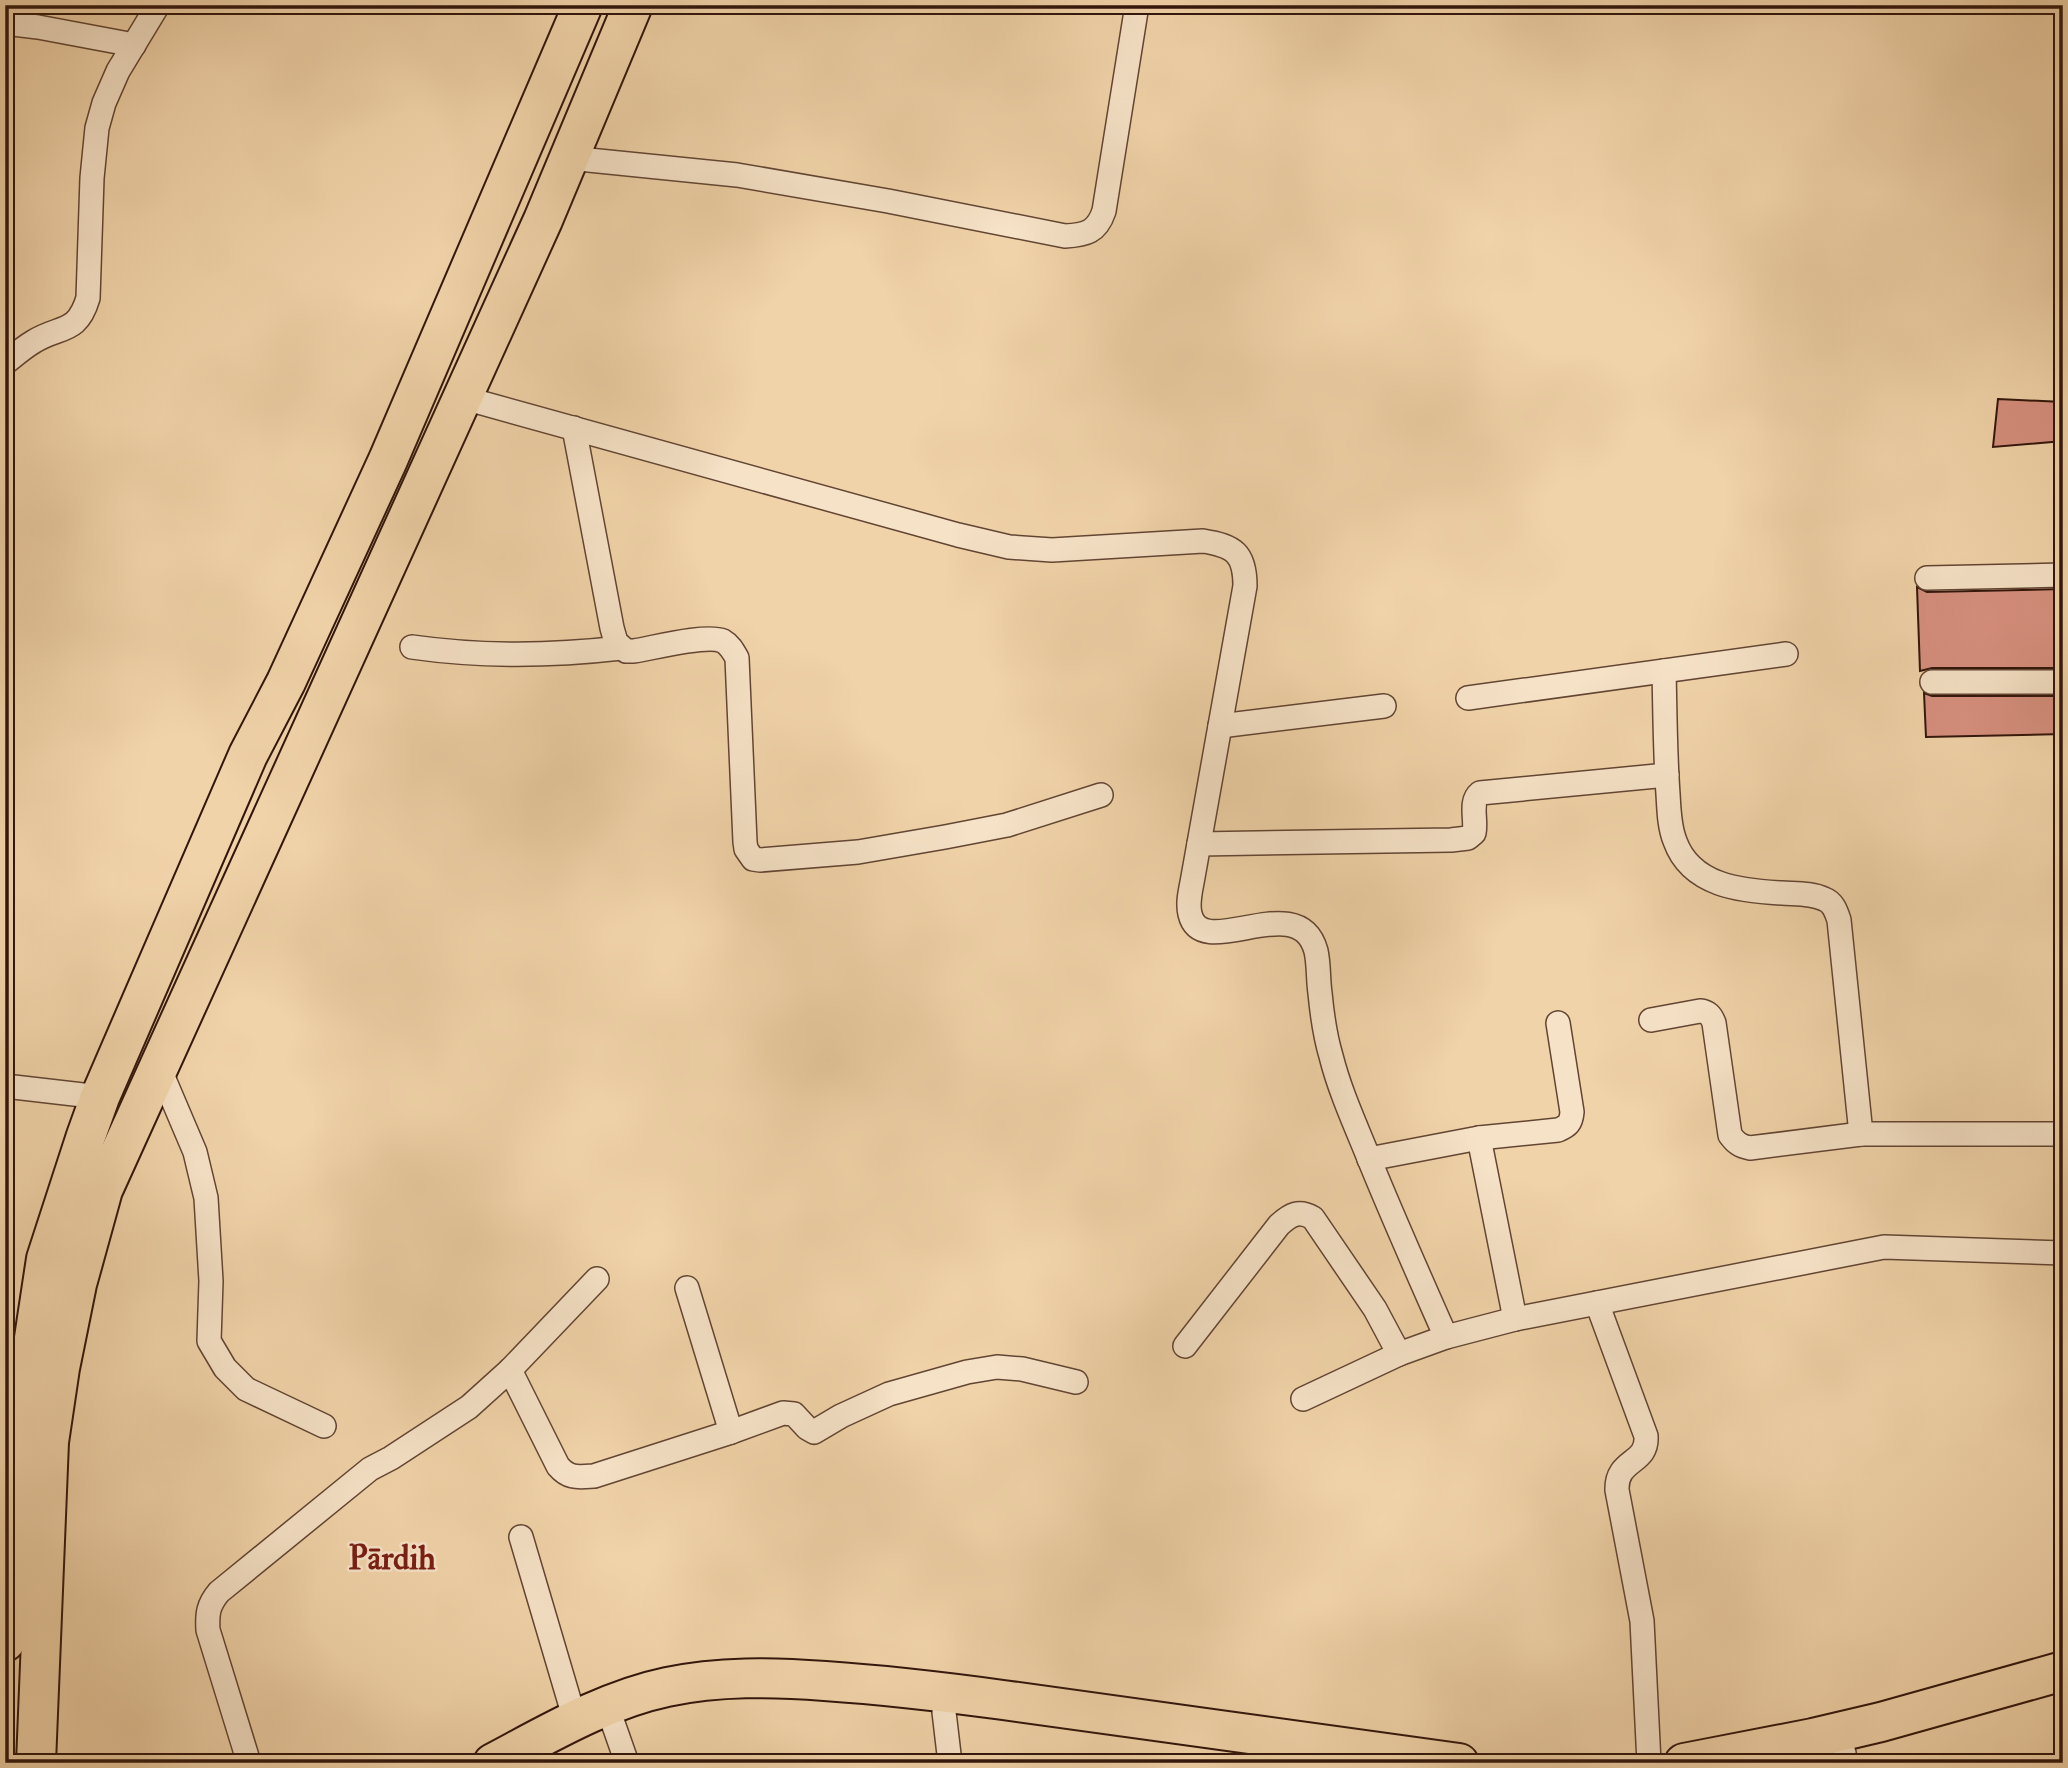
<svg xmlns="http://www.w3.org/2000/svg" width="2068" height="1768" viewBox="0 0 2068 1768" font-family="'IM FELL Double Pica',serif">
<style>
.building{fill:#d7907f;stroke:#32160c;stroke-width:2}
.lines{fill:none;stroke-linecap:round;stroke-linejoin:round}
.minor-casing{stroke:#624533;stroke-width:26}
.trunk-casing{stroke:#32160c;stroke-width:42}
.minor{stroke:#f6e2c7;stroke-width:23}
.trunk{stroke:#f1d3a9;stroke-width:38}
.labels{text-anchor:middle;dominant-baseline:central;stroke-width:5;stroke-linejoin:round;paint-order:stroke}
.district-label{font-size:33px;font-weight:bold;fill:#7a1f14;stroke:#f6e2c7}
</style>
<rect width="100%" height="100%" fill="#f1d3a9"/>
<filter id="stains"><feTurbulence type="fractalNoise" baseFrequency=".00286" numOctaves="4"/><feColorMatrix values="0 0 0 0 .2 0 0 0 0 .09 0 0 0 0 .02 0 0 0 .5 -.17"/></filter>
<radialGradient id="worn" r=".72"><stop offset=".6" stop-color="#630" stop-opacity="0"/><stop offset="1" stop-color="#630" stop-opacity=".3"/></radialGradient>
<g class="building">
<path d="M1998,399L2063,402V441L1993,447Z"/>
<path d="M1917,587L1927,592L2063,589V668H1932L1920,671Z"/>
<path d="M1924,693L1932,696H2063V734L1926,737Z"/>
</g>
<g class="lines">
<defs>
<g id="minor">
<path d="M5,23L38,27L134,45"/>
<path d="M569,158L737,175L888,201L1065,236C1086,235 1097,232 1104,211L1137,5"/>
<path d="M5,363C14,356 23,348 33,342C60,325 77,335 88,298L92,178L97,128L104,103L118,71L158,5"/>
<path d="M464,398L958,535L1009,547L1052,550L1203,541C1234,546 1245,553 1245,586L1193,877C1191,889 1187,902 1190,914C1202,964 1298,886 1316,951C1319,964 1318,980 1320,993C1322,1014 1325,1036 1331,1056C1340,1092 1356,1126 1370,1161C1394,1220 1420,1278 1446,1337"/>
<path d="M574,428L612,628L616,642L626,651H634C653,648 706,634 723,641C730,645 733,651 737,658L745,842L746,849L753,859L760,860L858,852L945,837L1007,825L1101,795"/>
<path d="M1927,578L2063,575"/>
<path d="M412,647C482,657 551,656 621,648"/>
<path d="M1664,671C1665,712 1665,753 1668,794C1669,809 1669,826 1675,841C1691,886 1741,891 1782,893C1796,894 1812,893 1824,899C1833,902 1836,911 1839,920L1861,1134H2063"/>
<path d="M1932,682H2063"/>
<path d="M1468,698L1786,654"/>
<path d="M1220,726L1384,706"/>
<path d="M1199,844L1451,840L1468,838L1474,833C1477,820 1469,802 1480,793L1667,775"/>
<path d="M1651,1020L1700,1011C1708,1012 1711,1015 1714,1023L1730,1135C1736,1143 1740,1146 1750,1148L1861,1134"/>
<path d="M158,1065L195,1152L206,1198L211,1281L209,1341L225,1368L246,1389L324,1426"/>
<path d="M5,1086L100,1097"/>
<path d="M1479,1138L1515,1319"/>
<path d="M1369,1159L1479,1138L1558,1130C1568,1126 1571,1123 1572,1112L1558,1023"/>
<path d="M687,1288L731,1432"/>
<path d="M1597,1303L1646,1436C1648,1465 1616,1458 1617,1490L1642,1621L1649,1763"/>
<path d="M1185,1346L1279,1225C1291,1214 1299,1210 1313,1218L1375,1309L1399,1354"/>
<path d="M510,1370L558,1466C569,1479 578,1477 594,1476L731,1432L783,1413L794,1414L807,1428L814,1432L841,1416L889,1394L967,1372L997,1367L1022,1369L1076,1382"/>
<path d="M1303,1399L1399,1354L1446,1337L1515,1319L1884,1247L2063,1253"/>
<path d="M521,1537L575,1720"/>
<path d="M944,1712L950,1763"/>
<path d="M613,1723L627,1763"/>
<path d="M1844,1753L1845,1763"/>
<path d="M249,1763L208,1630C207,1614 208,1605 219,1592L370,1469L391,1458L469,1407L510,1370L597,1279"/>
</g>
<g id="trunk">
<path d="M5,1642L14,1470L46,1259L86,1136L100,1097L248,755L286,682L388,460L583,5"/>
<path d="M36,1763L49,1442L60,1368L77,1284L103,1190L543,220L633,5"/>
<path d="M493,1763C548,1734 605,1700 667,1687C719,1676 772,1677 825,1681C884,1685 944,1692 1003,1700C1155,1720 1307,1743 1459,1763"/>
<path d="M1684,1763L1813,1738L1881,1722L2063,1671"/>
</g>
</defs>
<use href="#minor" class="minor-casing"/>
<use href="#trunk" class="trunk-casing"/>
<use href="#minor" class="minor"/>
<use href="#trunk" class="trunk"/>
</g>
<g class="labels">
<g class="district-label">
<text x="392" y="1558">Pārdih</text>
</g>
</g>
<rect width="2068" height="1768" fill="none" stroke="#f1d3a9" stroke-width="28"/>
<rect x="7" y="7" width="2054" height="1754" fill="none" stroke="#32160c" stroke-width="3.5"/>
<rect x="14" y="14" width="2040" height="1740" fill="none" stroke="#32160c" stroke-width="2"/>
<rect width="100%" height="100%" filter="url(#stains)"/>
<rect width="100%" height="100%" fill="url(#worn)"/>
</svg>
